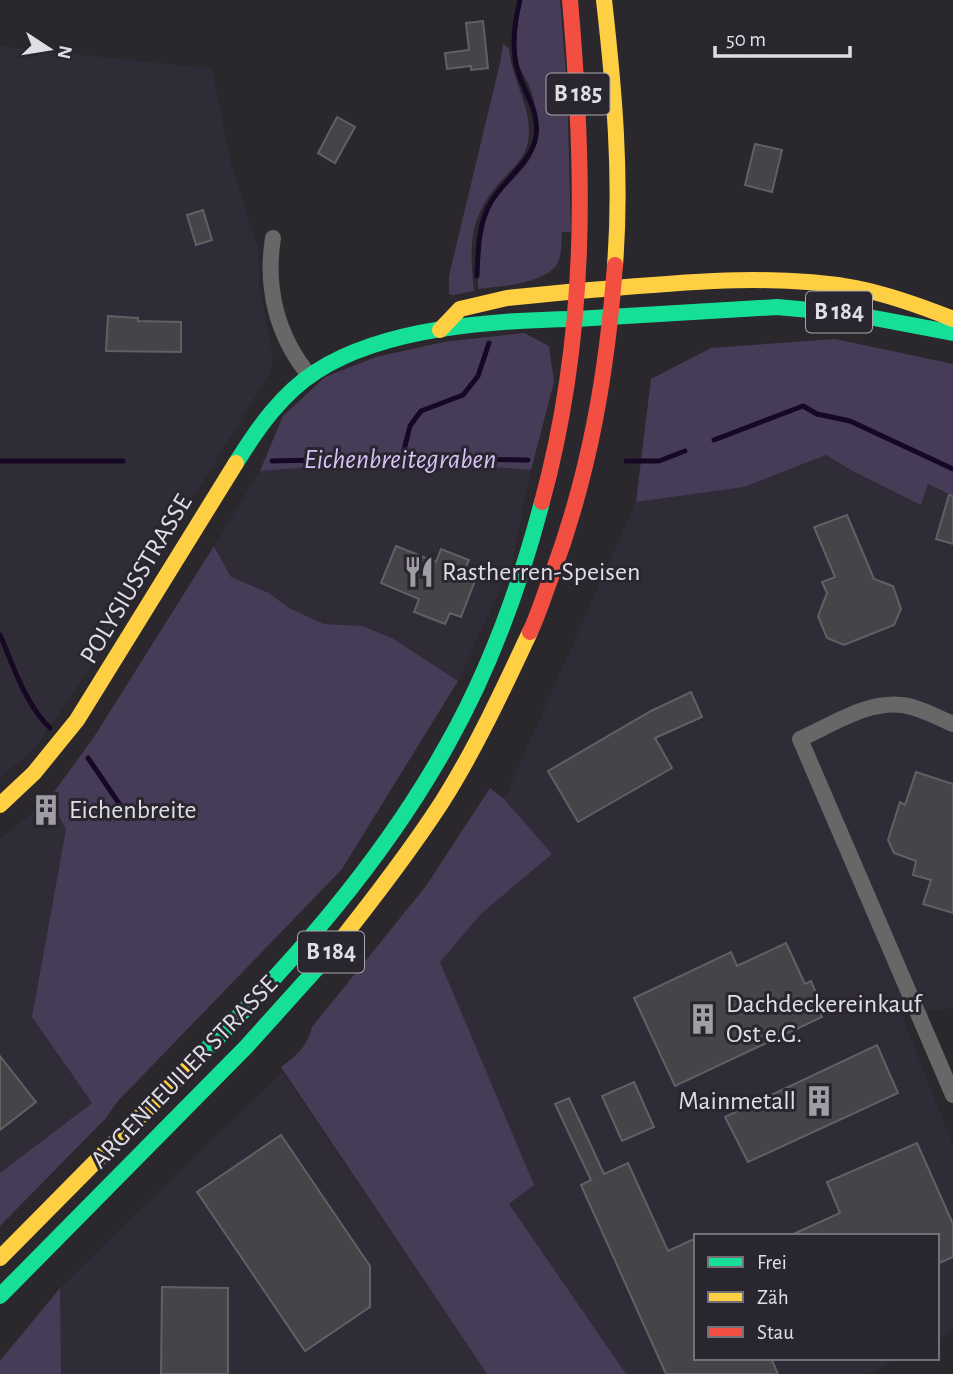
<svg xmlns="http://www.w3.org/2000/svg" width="953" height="1374" viewBox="0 0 953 1374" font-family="'Alegreya Sans',sans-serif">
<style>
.built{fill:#2f2b37}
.green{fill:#473c58}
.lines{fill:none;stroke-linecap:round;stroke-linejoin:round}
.stream{stroke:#160825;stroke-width:5}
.building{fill:#464449;stroke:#616063;stroke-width:2}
.street{stroke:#676768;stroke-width:16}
.fast{stroke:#16e098;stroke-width:16}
.slow{stroke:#ffcf43;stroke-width:16}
.jam{stroke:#f24e42;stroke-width:16}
.labels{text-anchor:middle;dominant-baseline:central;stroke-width:6;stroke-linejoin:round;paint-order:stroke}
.shield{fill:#2a262f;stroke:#a9a7ae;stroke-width:2}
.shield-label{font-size:24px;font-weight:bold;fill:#e0dee4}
.poi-label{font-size:26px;fill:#e0dee4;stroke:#2a262f;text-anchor:start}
.street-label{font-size:26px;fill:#e0dee4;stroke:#2a262f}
.water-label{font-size:28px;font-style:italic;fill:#d7c2f7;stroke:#2a262f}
</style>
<rect width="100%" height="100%" fill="#2a282d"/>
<g class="built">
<path d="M0,46L212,69L230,160L259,252V285L273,356L270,372L93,663L37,746L0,778Z"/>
<path d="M826,455L851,470L921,505L928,484L953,496V1008L902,1015L953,1146V1332L937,1340V1236H696V1358H900L868,1374H626L509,1204L440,962L482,913L551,855L504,799L636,502L744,487Z"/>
<path d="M401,460L531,470L512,563L458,681L392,638L362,626L324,624L289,608L269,593L231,577L214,546L260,471Z"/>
<path d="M49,799L66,829L32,1017L92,1103L0,1173V839Z"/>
<path d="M282,1072L487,1374H61L60,1288Z"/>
</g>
<g class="green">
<path d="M520,0H560L567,87L571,232H562C561,241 562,251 559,260C550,284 500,286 478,289C478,261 473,231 489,205C502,186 530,170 535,146C540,125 536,103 528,83C524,76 519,67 517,59C514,39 518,20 520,0Z"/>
<path d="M503,44L509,48C511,81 534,108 528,142C525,158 512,169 501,181C469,216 469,246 474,291L453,295L449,294V276L500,63Z"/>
<path d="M524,333L549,346L554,382L531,470L401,460L260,471L283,416L325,377L376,357L444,342Z"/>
<path d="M835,339L953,364V496L928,484L921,505L851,470L826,455L744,487L636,502L651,379L711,348Z"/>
<path d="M214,546L231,577L269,593L289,608L324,624L362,626L392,638L458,681L342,869L117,1102L106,1118L0,1226V1173L92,1103L32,1017L66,829L49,799L94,737Z"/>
<path d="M490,788L504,799L552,854L482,913L440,962L534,1185L509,1204L626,1374H487L281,1067C297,1055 307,1047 312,1027L426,886Z"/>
<path d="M60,1288L61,1374H0V1361Z"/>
</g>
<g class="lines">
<g class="stream">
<path d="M477,276C478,252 478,224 491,202C503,181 533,160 536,136C540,108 521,90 516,64C512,44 515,20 520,0"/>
<path d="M714,440L803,406L817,414L850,421L953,469"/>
<path d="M402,458L410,426L421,411L463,395L478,376L489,343"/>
<path d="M0,461H123"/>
<path d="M272,461L402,458L528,460"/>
<path d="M626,461H659L685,451"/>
<path d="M0,635C14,667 25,704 50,728"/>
<path d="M88,758L129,818"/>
</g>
</g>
<g class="building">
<path d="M483,21L488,68L471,70V66L447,69L445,53L469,50L466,23Z"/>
<path d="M337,117L355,127L335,163L318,153Z"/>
<path d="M755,144L782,150L772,192L745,185Z"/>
<path d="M203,210L212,240L196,245L187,215Z"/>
<path d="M108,316L138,318V321L181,322V352L106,351Z"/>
<path d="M949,495L953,496V544L936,539Z"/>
<path d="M847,515L874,579L893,586L901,609L894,625L844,645L827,638L818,616L827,593L822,582L835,577L814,527Z"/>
<path d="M396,546L436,562L441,549L469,560L463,573L476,578L461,617L450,613L445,624L414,612L419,599L381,583Z"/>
<path d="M691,692L702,717L655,738L672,768L578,822L548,771L651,711Z"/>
<path d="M916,772L953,784V913L923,904L931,880L913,875L916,861L894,853L888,840L900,802L905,805Z"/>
<path d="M786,943L805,984L811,981L817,995L813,997L822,1017L675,1086L634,998L731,952L737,966Z"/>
<path d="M877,1045L898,1093L748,1162L725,1117Z"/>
<path d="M0,1056L36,1102L0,1130Z"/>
<path d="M634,1082L654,1127L622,1141L602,1096Z"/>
<path d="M569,1098L604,1174L628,1163L668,1251L696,1238V1358H771L778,1374H666L581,1185L591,1180L555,1104Z"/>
<path d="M281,1135L370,1266V1307L305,1351L197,1192Z"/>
<path d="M917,1143L953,1224V1257L937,1264V1236H789L840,1213L827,1182Z"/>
<path d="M162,1287L228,1288V1374H161Z"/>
</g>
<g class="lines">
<g class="street">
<path d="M273,238C265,288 277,336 309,375"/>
<path d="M953,724C937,717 919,707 902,705C866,701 832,725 800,739L953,1095"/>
</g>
<g class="fast">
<path d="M576,319L777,307L853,314L953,333"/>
<path d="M236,463C257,429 282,393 317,371C385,327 496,320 576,319"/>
<path d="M199,1057C293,962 382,862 447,745C490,669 520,586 542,502"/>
<path d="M0,1296L246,1047L328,956"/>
</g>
<g class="slow">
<path d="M604,0C614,88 622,176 615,265"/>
<path d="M578,291C668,284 767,272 856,288C890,295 921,306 953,319"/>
<path d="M440,330L460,309L507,298L578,291"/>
<path d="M0,805L34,773L77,720L236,463"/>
<path d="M328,956C368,906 407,856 442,802C476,748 503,690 530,632"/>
<path d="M0,1258L199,1057"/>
</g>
<g class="jam">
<path d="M542,502C588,334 585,172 570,0"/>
<path d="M530,632C539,613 545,592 553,572C590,471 607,372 615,265"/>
</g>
</g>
<defs>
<symbol id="restaurant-bare" viewBox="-9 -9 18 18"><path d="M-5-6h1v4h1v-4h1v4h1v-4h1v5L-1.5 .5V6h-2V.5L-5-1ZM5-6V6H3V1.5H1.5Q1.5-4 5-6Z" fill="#a09ea4" stroke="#2a262f" stroke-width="2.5" paint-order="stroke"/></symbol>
<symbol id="building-bare" viewBox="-9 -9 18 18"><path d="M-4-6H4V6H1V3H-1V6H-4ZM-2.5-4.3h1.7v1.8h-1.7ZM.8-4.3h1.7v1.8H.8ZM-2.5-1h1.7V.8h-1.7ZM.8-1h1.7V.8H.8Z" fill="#a09ea4" stroke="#2a262f" stroke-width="2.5" paint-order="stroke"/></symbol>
</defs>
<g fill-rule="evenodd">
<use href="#restaurant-bare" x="397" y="550" width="44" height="44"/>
<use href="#building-bare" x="24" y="788" width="44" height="44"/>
<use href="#building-bare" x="681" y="997" width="44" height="44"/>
<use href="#building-bare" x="797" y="1079" width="44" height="44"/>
</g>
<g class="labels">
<g class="shield">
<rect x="546.5" y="73.5" width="63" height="41" rx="5"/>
<rect x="806" y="291.5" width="66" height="41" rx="5"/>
<rect x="298" y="931.5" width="66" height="41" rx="5"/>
</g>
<g class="shield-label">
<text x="578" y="94">B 185</text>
<text x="839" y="312">B 184</text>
<text x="331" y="952">B 184</text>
</g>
<g class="poi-label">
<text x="442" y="572">Rastherren-Speisen</text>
<text x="69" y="810">Eichenbreite</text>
<text x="726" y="1004">Dachdeckereinkauf<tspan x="726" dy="30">Ost e.G.</tspan></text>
<text x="796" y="1101" text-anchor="end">Mainmetall</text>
</g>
<g class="street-label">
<text transform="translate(136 579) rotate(-59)">POLYSIUSSTRASSE</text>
<text transform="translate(184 1072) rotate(-46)">ARGENTEUILER STRASSE</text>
</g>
<g class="water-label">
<text x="400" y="460">Eichenbreitegraben</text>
</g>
</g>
<rect x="694" y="1234" width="245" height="126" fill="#2a262f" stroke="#737077" stroke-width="2"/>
<rect x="708" y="1257" width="35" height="10" fill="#16e098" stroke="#737077" stroke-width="2"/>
<text x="757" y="1269" font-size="21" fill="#e0dee4">Frei</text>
<rect x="708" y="1292" width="35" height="10" fill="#ffcf43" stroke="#737077" stroke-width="2"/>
<text x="757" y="1304" font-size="21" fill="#e0dee4">Zäh</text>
<rect x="708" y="1327" width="35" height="10" fill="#f24e42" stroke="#737077" stroke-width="2"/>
<text x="757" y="1339" font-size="21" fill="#e0dee4">Stau</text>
<g transform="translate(49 49) rotate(102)" stroke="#2a262f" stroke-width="5" paint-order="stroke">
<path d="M0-5L12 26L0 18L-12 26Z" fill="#e0dee4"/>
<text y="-10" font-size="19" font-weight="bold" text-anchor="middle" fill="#e0dee4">N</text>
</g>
<path d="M715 46v10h135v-10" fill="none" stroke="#e0dee4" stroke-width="3.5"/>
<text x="726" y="46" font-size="21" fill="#e0dee4" stroke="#2a262f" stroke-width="5" paint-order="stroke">50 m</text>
</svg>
